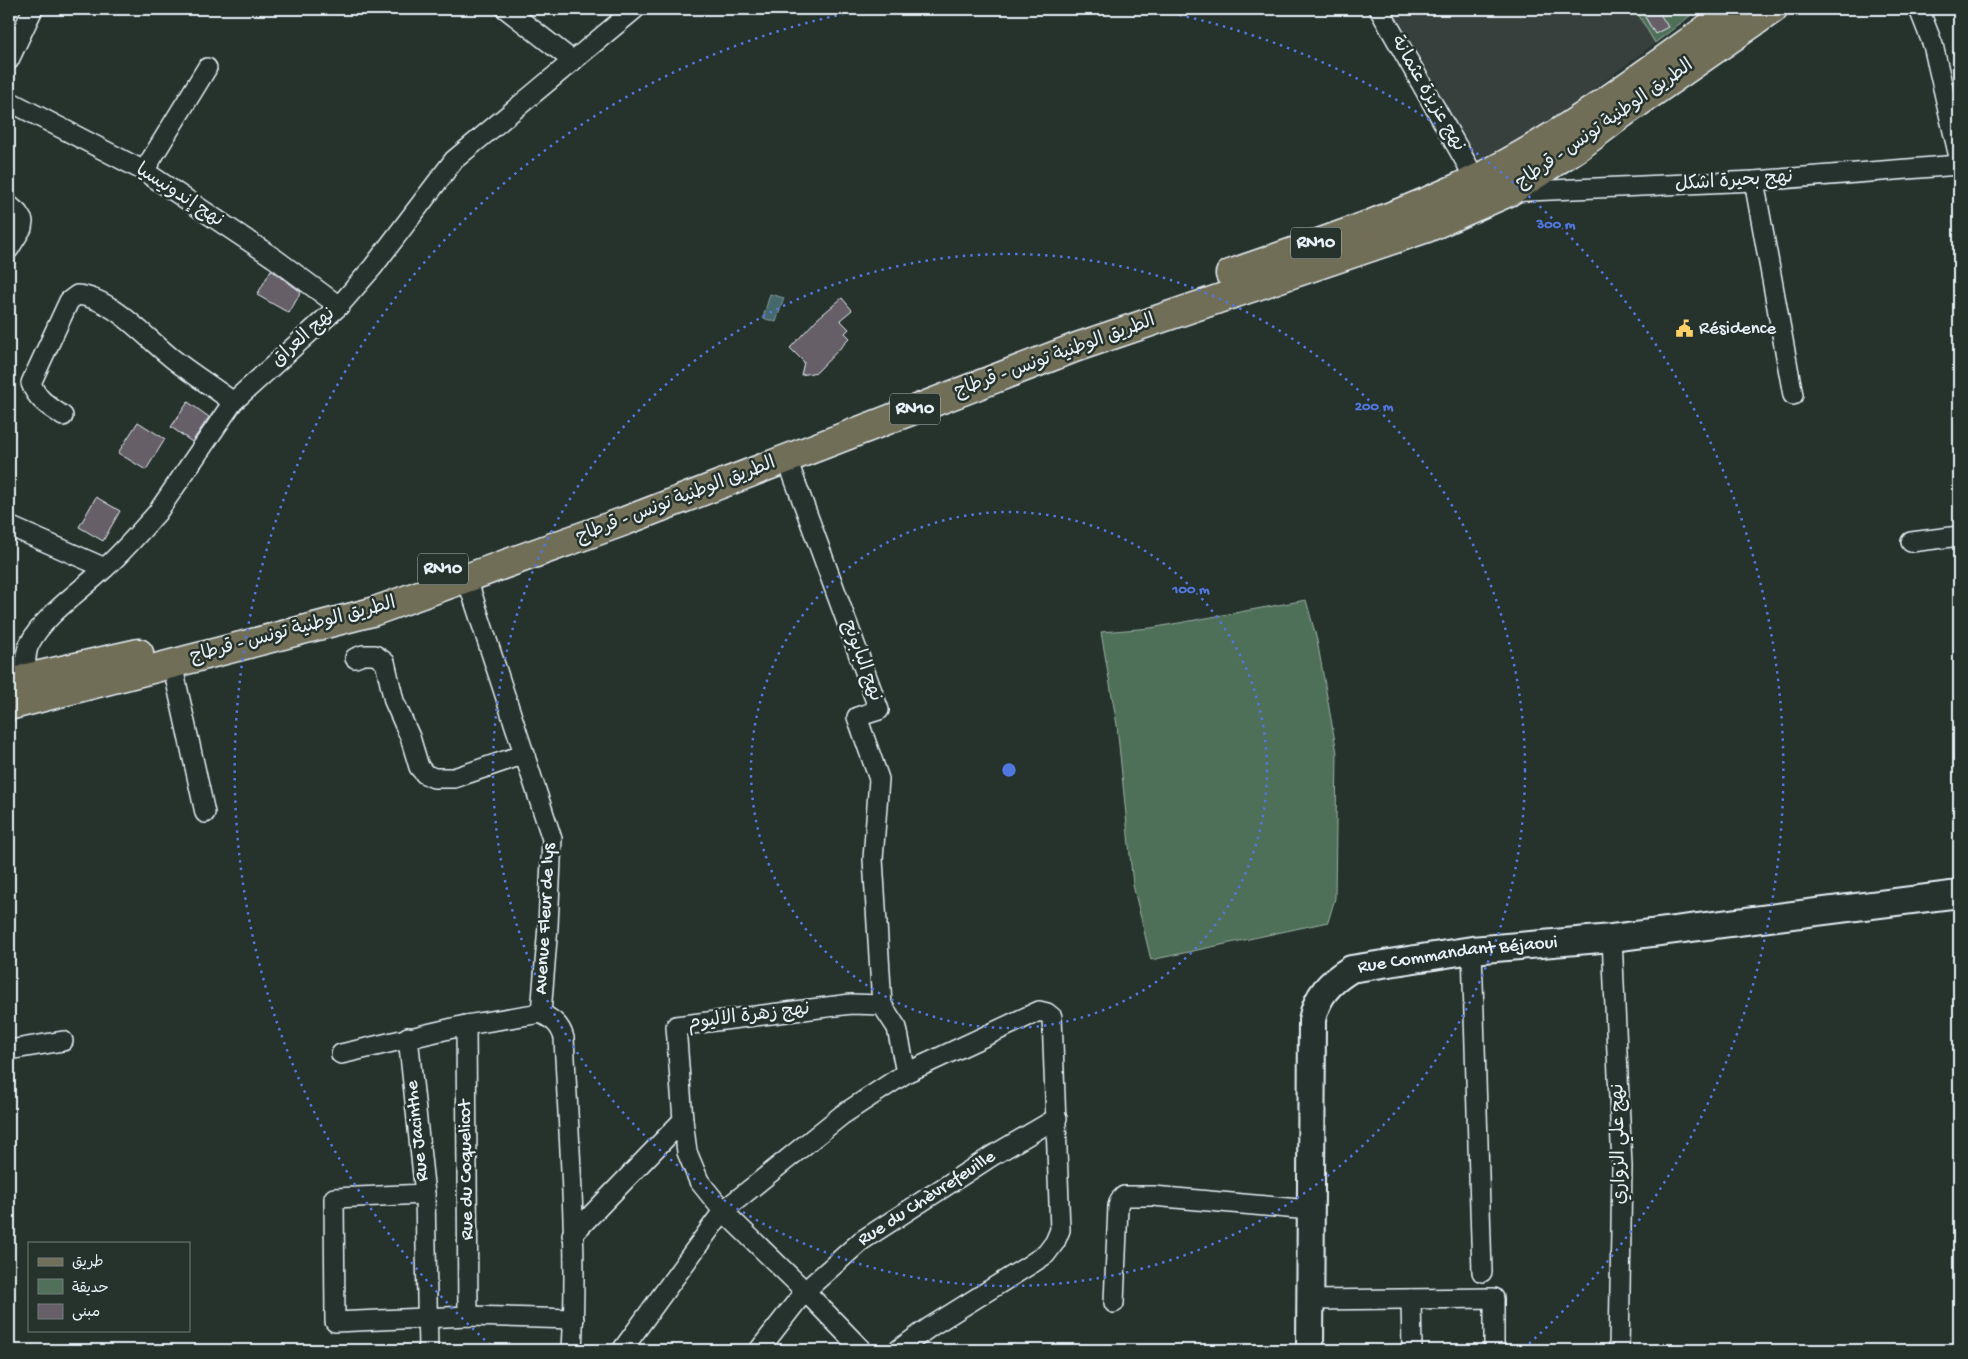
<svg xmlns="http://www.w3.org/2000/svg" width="1968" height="1359" viewBox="0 0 1968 1359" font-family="'Gochi Hand','Playpen Sans Arabic',sans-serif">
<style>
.built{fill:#39403e}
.green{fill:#507059;stroke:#9cb0a8}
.water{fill:#45686b;stroke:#869fa3}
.building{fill:#665f67;stroke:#e8f1f8}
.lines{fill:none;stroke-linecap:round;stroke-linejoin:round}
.street-casing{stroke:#e8f1f8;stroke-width:22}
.secondary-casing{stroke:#e8f1f8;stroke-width:30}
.primary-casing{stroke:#e8f1f8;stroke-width:31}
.street{stroke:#26332d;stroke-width:19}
.secondary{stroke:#26332d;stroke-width:26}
.primary{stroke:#716e59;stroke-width:28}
.ring{fill:none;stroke:#5077e0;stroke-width:2.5;stroke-dasharray:2.5 5}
.labels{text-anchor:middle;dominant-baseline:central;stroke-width:5;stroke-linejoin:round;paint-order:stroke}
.shield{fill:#26332d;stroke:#aeb8bb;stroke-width:1}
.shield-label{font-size:18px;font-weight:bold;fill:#e8f1f8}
.street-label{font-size:19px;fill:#e8f1f8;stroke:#26332d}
.poi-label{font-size:19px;fill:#e8f1f8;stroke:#26332d;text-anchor:start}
.centre{fill:#5077e0;stroke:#26332d;stroke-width:2.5}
.ring-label{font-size:15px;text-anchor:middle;font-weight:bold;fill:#5077e0;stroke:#26332d;stroke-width:5;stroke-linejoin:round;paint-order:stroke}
</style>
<rect width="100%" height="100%" fill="#26332d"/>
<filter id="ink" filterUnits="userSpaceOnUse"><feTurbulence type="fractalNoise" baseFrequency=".02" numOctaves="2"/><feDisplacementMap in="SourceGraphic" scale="10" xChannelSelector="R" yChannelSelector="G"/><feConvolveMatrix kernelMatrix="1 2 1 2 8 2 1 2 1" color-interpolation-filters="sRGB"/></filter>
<g filter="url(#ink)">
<path class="built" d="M1391,9H1635L1655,43L1530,137L1474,164Z"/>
<g class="green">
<path d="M1635,9H1699L1655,43Z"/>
<path d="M1306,600L1317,640L1337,753L1335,898L1328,922L1151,960L1133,885L1117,725L1101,632L1151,628Z"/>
</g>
<path class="water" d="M770,294L784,298L776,322L763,318Z"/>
<g class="building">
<path d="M1655,9H1657L1668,27L1655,34L1644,15Z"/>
<path d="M271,270L301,292L289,313L257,295Z"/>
<path d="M842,298L852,310L840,320L849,329L845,333L850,338L817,372L801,375L804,362L790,348L817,319Z"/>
<path d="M188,402L209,417L192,442L171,427Z"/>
<path d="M138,422L165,439L146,470L118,453Z"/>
<path d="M96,497L120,511L103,541L79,527Z"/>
</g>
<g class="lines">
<defs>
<g id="street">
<path d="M506,9L573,61"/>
<path d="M1379,9L1476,180L1509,192L1754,181L1959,165"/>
<path d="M1919,9L1933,45L1959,157"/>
<path d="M9,60L33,9"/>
<path d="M9,101L144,171L274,258L339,306"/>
<path d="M144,171L207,68"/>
<path d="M1754,181L1793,395"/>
<path d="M9,205L18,213L23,221L22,228L9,249"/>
<path d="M63,416C49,406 37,400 31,383L69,301L77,295C111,297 146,338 173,359C192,374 213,387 233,402"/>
<path d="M787,459L879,710L857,717L879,779L873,859L882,1005"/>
<path d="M9,526L105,568"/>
<path d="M1911,542L1959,536"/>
<path d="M467,579L552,839L548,926L541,1013C553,1020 560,1024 564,1038C569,1142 578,1247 572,1350"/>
<path d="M355,658L363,655H375L385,662L394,701L410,737L419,767L425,774L434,778H454L525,754"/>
<path d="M172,663L205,813"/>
<path d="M28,690C27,676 23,658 29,645C42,617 82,590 104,569C123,552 140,532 157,513L233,402L339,306L373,267L454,160L635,9"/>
<path d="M1612,938L1622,1166L1619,1350"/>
<path d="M1472,950L1482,1272"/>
<path d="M466,1025L468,1316"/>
<path d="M408,1037L425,1194L334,1198L335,1322L468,1316L574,1319"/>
<path d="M9,1050L63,1041"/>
<path d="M341,1054L466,1025L541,1013"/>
<path d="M683,1120L687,1152L699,1181L723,1211L805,1291L862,1350"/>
<path d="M425,1194L428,1350"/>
<path d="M572,1235L683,1120L676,1026L851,1004L882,1005L897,1028L906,1073"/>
<path d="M1411,1299L1412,1350"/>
<path d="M1310,1300L1494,1298V1350"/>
<path d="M1114,1303L1118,1206L1120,1200L1124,1196H1153L1310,1210"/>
<path d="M622,1350L723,1211L842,1115L906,1073L1039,1011L1047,1013L1052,1017L1060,1230L1055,1242L1046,1254L1031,1264L930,1327L898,1350"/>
<path d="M759,1350L805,1291L861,1241L992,1156L1057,1118"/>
</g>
<g id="secondary">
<path id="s1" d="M1310,1350L1312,1020C1317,995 1330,982 1351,969L1472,950L1612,938L1959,894"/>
</g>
<g id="primary">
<path d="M1230,274C1312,245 1396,218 1474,180C1567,135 1650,69 1734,9"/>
<path d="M9,685L27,678L139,653"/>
<path d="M9,706L372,612L625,521L1077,347L1427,228L1509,192L1581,145L1622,114L1773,9"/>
</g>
</defs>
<use href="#street" class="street-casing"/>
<use href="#secondary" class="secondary-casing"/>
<use href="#primary" class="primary-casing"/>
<use href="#street" class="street"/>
<use href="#secondary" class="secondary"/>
<use href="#primary" class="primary"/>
</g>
</g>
<g class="ring">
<circle cx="1009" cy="770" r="258"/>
<circle cx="1009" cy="770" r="516"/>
<path d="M496 1350A774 774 0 0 1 868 9M1150 9A774 774 0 0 1 1522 1350"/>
</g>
<defs>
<symbol id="civic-bare" viewBox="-9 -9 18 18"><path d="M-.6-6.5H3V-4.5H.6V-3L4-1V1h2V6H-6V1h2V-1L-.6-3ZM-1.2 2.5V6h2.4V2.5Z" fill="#ffd166" stroke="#26332d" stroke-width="2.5" paint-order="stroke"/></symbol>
</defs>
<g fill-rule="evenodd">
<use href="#civic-bare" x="1672" y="316" width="25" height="25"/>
</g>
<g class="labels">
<g class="shield">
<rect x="1291" y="227.5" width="50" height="31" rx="4"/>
<rect x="890" y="393.5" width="50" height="31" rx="4"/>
<rect x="418" y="553.5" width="50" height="31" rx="4"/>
</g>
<g class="shield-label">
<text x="1316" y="243">RN10</text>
<text x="915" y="409">RN10</text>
<text x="443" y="569">RN10</text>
</g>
<g class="street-label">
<text transform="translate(1427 94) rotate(60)">نهج عزيزة عثمانة</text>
<text transform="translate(1605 125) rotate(-35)">الطريق الوطنية تونس - قرطاج</text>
<text transform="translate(1734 182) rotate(-4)">نهج بحيرة اشكل</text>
<text transform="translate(179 196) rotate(33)">نهج إندونيسيا</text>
<text transform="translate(304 338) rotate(-42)">نهج العراق</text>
<text transform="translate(1055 357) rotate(-20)">الطريق الوطنية تونس - قرطاج</text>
<text transform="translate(676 501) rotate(-21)">الطريق الوطنية تونس - قرطاج</text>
<text transform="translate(293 631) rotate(-15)">الطريق الوطنية تونس - قرطاج</text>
<text transform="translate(861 661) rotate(70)">نهج البابونج</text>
<text transform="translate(546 919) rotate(-87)">Avenue Fleur de lys</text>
<text stroke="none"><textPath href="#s1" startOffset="504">Rue Commandant Béjaoui</textPath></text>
<text transform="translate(749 1017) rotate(-7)">نهج زهرة الاليوم</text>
<text transform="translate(418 1131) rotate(-96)">Rue Jacinthe</text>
<text transform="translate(1620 1144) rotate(-91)">نهج علي الزواري</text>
<text transform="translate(467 1170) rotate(-91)">Rue du Coquelicot</text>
<text transform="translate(927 1199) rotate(-33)">Rue du Chèvrefeuille</text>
</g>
<g class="poi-label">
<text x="1699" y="329">Résidence</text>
</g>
</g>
<circle cx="1009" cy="770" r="8" class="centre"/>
<g class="ring-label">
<text x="1556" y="228">300 m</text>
<text x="1374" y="410">200 m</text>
<text x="1191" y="593">100 m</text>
</g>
<rect width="1968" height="1359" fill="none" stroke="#26332d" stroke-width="30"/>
<rect x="15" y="15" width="1938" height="1329" fill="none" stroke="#e8f1f8" stroke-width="2" filter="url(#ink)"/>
<rect x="28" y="1242" width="162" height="90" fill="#26332d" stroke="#747f7e"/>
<rect x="38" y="1258" width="25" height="8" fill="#716e59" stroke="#747f7e"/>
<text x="72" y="1266" font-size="15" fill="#e8f1f8">طريق</text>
<rect x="38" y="1279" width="25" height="15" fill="#507059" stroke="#747f7e"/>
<text x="72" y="1292" font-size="15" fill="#e8f1f8">حديقة</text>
<rect x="38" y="1304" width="25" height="15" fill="#665f67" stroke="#747f7e"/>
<text x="72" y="1316" font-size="15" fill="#e8f1f8">مبنى</text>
</svg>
